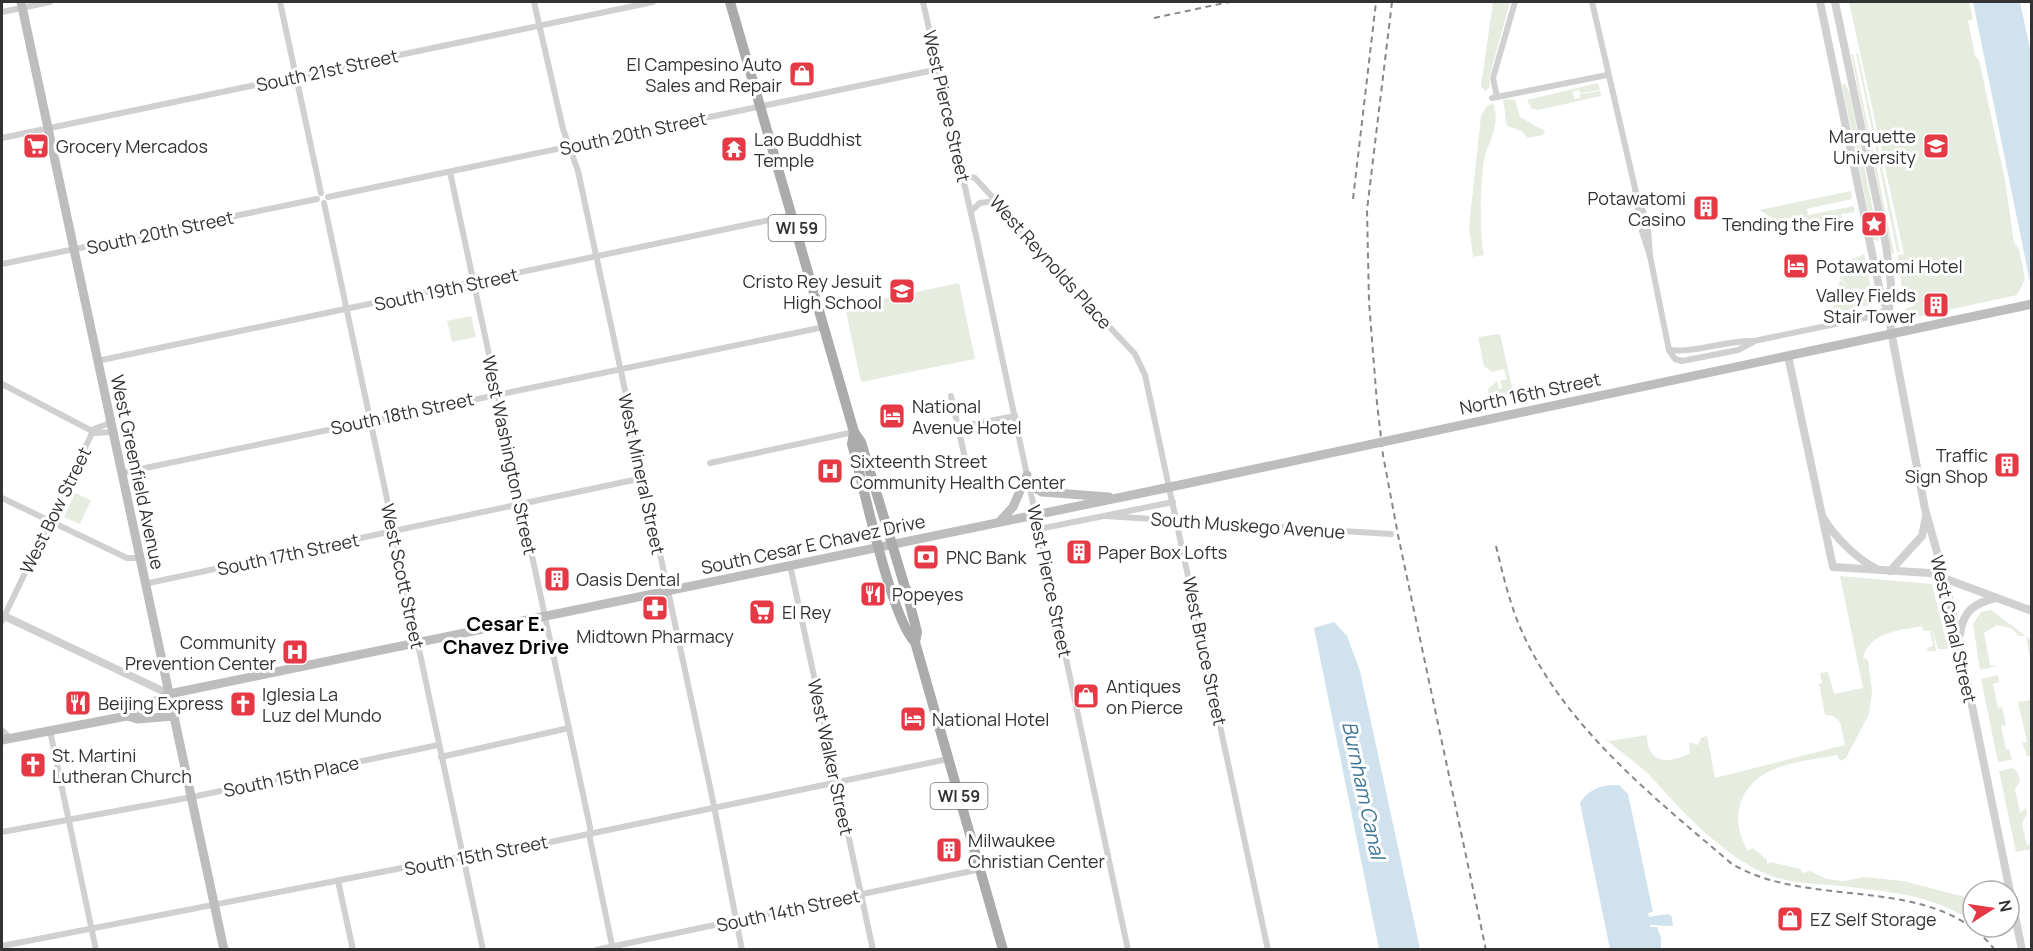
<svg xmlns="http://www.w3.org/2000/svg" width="2033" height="951" viewBox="0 0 2033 951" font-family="Manrope,sans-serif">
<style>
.green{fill:#e6ecdf}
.water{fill:#cfe2ee}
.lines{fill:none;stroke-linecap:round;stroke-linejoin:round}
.minor{stroke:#d0d0d0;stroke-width:6}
.tertiary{stroke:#d0d0d0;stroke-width:8}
.secondary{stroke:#bdbdbd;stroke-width:9}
.primary{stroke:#ababab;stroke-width:10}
.rail{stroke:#888;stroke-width:2;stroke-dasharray:6 4.5;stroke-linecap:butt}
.secondary-bridge{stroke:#bdbdbd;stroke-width:9}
.labels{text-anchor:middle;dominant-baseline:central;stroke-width:6;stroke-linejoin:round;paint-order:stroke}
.shield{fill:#fff;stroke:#707070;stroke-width:1.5}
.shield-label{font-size:16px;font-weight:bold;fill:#333}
.poi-label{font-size:18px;fill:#333;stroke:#fff;text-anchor:start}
.street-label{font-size:18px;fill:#333;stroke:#fff}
.neighbourhood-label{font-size:20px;font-weight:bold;fill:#000;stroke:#fff}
.water-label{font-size:20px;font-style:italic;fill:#3f7597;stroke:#fff}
</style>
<rect width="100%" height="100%" fill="#fff"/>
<g class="green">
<path d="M1493,2H1510L1489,78L1490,87L1485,91L1481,86Z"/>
<path d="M1849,2H1969L1973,19L1968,21L1975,56L1979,60L2005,180L2014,243L2019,249L2025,279L2017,295L1902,320L1903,310L1915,305L1914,298L1903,299L1898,255L1904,254Z"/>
<path d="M1856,53H1858L1900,252H1897Z"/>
<path d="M1851,54H1853L1894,253L1892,254Z"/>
<path d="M1598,83L1600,90L1580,93L1579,90L1572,91L1575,99L1580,98V94L1600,91L1601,96L1538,110L1531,108L1527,100Z"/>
<path d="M1845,84L1850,94L1879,241L1874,240L1842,85Z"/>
<path d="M1507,99L1515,100L1520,117L1545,131L1543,135L1527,138L1522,131L1507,126L1503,100Z"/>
<path d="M1493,103C1500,121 1492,137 1486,152C1480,170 1479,235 1484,255L1473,257L1469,227L1481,116L1487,106Z"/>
<path d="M1851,191L1852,199L1807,209L1808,215L1854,206L1855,212L1841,214L1842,219L1790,229L1759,210Z"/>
<path d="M1864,254L1870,284L1871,304L1861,289L1850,288L1840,278L1842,264Z"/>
<path d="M1840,280L1850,288L1860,290L1870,305L1835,313L1833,307Z"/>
<path d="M959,283L975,359L861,382L845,307Z"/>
<path d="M471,316L476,337L452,342L447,321Z"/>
<path d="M1500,334L1514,396L1518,397L1489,398L1488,389L1497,381L1499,389L1502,388L1500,381L1507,379L1504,369L1492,372L1484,366L1478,337Z"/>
<path d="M75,493L91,500L80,524L64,517Z"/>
<path d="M1840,576L1932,584L1948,649H1938L1932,629L1936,651H1928L1927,648L1933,646L1930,631H1924L1922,626C1898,631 1872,631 1863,657L1868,660L1872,691L1869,714L1846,758L1840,761L1837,755C1803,762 1755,763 1741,802C1735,819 1739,835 1748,851L1753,848L1767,860V865L1770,862L1801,869L1802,873L1810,871L1827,879L1844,881L1864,877L1903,881L1973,899V922C1933,894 1888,892 1841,886C1817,884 1792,884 1769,875C1727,859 1683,813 1654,780C1640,765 1621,752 1605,739L1610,741L1647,735C1647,765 1669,764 1690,753L1689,742L1698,745L1701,738L1707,736L1715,778L1845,745L1840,722L1833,716L1825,715L1819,684L1822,683L1820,673L1828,672L1834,694L1863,688Z"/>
<path d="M1991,610L2031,640V663L2026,636H2019L2011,628L1997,625L1984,633L1990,665L1997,666L1980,670L1973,624L1981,612Z"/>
<path d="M1998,675L1999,682L1993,684L1998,708L2002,707L2006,725L2001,726L2006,749H2009L2012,760L1998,762L1981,679Z"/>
<path d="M2030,700L2031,756H2027L2022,743L2027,742L2018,702Z"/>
<path d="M2013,768L2018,773L2020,781L2015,789L2020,813L2026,808L2027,815L2022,823L2027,846L2032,841L2031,849L2016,852L1999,771Z"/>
</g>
<g class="water">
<path d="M1973,2H2020L2032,58L2031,287Z"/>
<path d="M1334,622L1347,636L1360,671L1420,949H1379L1314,628Z"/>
<path d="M1619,785L1628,794L1653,912L1648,913L1649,917L1668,914L1672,917L1673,926L1650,925V927H1657L1661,938V949H1610L1580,803C1588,789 1603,784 1619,785Z"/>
</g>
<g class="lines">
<g class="minor">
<path d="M280,2L321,193"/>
<path d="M534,2L563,129L578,171L713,801L742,950"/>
<path d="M923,2L977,240L1128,950"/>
<path d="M1592,2L1635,188L1640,221"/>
<path d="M2,12L50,2"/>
<path d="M1497,97L1493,78L1515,2"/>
<path d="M1492,98L1607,75"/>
<path d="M2,138L653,2"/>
<path d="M450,172L590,827V839L613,950"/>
<path d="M963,175L975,178L996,201L1051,265L1135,354L1145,375L1268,950"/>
<path d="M1635,189L1646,220"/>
<path d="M328,197L939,69"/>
<path d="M324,203L483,950"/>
<path d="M971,211L980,203L996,201"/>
<path d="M1648,229L1650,256"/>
<path d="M1642,231L1650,256L1669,350L1675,359L1682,361L1738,350L1753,342"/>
<path d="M2,264L317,199"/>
<path d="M1669,350C1698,353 1725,340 1754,341L1874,316L1889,308"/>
<path d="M97,361L793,215"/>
<path d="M2,384L96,433L112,432"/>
<path d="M951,396L965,458"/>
<path d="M958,427L1015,416"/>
<path d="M710,463L854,432"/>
<path d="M121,473L824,327"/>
<path d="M2,498L127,558H139"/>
<path d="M1105,516L1391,534"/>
<path d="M1039,529L1173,502"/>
<path d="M790,565L873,950"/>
<path d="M144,584L643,478"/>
<path d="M2,621L94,429L110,423"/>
<path d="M2,730L10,738"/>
<path d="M50,731L96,950"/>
<path d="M441,757L569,728"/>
<path d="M2,832L192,797L438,745"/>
<path d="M338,881L353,950"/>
<path d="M2,946L453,858H474L948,759"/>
<path d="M596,950L981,869"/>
</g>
<g class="tertiary">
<path d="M1820,2L1882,301L1889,308"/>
<path d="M1835,2L1886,245L1891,284L1889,308L1891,331L1925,509L1944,577L1959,642L2022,950"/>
<path d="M1788,356L1833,567L1930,573L2032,611"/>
<path d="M1824,519C1835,537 1856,558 1875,568"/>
<path d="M1890,571L1922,536L1926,517"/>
<path d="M2,615L169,694"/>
<path d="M1960,634C1963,611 1974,603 1996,598"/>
</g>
<g class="secondary">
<path d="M21,2L224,950"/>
<path d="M1030,485L1042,492L1109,497"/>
<path d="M1000,521L1013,507L1027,475"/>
<path d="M127,716L137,719L174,716"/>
<path d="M2,740L127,716L169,694L1156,490"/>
</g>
<g class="primary">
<path d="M730,2L854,432L861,442L908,597L917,632L915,642L1003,950"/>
<path d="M854,432L852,444C863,483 891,619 915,642"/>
</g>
<g class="rail">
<path d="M1392,2L1367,210L1369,302L1377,403L1383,455L1398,535L1486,950"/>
<path d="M1154,18L1229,2"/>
<path d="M1353,199L1376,2"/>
<path d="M1496,546C1502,571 1508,596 1517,620C1558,722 1651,795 1732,864C1812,911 1934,872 1995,950"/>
</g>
<path class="secondary-bridge" d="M1156,490L2032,304"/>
</g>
<defs>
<symbol id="shop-square" viewBox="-11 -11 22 22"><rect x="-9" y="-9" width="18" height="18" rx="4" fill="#e63946" stroke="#fff"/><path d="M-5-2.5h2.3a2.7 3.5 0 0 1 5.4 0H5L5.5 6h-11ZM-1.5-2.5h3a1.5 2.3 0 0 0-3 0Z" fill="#fff"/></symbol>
<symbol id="supermarket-square" viewBox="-11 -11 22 22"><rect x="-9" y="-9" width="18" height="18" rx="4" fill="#e63946" stroke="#fff"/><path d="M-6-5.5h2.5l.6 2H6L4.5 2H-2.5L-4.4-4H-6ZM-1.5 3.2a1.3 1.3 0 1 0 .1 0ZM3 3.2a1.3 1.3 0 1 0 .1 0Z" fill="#fff"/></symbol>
<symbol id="university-square" viewBox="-11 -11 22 22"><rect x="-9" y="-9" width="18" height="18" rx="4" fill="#e63946" stroke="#fff"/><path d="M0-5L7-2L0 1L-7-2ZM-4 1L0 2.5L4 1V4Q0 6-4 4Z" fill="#fff"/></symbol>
<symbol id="temple-square" viewBox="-11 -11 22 22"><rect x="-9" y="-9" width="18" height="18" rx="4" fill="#e63946" stroke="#fff"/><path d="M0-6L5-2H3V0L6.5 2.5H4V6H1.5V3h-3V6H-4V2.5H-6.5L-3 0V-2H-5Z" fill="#fff"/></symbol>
<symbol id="building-square" viewBox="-11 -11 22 22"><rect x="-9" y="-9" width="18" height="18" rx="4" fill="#e63946" stroke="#fff"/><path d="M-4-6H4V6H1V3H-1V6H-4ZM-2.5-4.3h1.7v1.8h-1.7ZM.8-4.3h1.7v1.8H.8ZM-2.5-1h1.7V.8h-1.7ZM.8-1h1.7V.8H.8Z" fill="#fff"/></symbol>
<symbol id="sight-square" viewBox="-11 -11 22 22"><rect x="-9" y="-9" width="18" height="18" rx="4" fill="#e63946" stroke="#fff"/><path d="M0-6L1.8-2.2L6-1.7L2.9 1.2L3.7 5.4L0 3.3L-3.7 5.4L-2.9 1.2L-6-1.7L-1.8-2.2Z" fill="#fff"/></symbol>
<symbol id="hotel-square" viewBox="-11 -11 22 22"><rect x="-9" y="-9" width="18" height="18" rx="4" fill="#e63946" stroke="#fff"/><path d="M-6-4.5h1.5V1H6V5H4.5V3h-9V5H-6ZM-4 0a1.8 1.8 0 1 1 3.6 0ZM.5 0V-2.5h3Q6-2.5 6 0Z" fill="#fff"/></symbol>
<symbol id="school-square" viewBox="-11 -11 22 22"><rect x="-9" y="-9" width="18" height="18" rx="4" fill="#e63946" stroke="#fff"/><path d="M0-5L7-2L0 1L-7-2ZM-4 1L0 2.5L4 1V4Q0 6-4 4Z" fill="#fff"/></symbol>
<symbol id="hospital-square" viewBox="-11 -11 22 22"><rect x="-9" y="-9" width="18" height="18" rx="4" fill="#e63946" stroke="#fff"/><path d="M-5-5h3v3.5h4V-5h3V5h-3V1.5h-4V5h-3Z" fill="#fff"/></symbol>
<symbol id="bank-square" viewBox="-11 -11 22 22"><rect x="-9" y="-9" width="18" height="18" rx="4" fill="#e63946" stroke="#fff"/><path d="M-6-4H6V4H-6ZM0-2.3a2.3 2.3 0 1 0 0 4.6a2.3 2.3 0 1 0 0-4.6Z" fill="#fff"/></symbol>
<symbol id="restaurant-square" viewBox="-11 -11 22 22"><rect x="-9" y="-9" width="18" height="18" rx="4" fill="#e63946" stroke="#fff"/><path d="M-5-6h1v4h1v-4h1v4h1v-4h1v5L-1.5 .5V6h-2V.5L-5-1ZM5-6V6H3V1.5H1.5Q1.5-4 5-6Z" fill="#fff"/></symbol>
<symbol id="pharmacy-square" viewBox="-11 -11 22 22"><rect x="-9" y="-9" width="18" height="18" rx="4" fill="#e63946" stroke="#fff"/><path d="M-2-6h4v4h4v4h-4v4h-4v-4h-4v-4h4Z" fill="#fff"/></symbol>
<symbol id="church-square" viewBox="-11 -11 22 22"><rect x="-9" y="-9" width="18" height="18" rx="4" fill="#e63946" stroke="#fff"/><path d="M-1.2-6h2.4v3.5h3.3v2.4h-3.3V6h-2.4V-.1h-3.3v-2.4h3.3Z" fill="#fff"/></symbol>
</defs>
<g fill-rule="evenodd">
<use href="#shop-square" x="787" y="59" width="30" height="30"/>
<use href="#supermarket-square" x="21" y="131" width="30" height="30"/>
<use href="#university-square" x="1921" y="131" width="30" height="30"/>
<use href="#temple-square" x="719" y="134" width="30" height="30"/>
<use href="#building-square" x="1691" y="193" width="30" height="30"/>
<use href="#sight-square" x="1859" y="209" width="30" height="30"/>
<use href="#hotel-square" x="1781" y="251" width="30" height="30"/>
<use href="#school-square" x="887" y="276" width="30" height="30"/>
<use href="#building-square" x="1921" y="290" width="30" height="30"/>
<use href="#hotel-square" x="877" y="401" width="30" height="30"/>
<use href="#building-square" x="1992" y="450" width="30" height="30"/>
<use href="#hospital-square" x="815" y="456" width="30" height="30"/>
<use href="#building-square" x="1064" y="537" width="30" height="30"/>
<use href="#bank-square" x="911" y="542" width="30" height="30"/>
<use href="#building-square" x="542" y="564" width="30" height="30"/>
<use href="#restaurant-square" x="858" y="579" width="30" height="30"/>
<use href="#pharmacy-square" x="640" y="593" width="30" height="30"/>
<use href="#supermarket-square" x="747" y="597" width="30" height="30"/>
<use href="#hospital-square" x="280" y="637" width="30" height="30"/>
<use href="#shop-square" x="1071" y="681" width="30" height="30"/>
<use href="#restaurant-square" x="63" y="688" width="30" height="30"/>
<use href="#church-square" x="228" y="689" width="30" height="30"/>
<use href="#hotel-square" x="898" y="704" width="30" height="30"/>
<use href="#church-square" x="18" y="750" width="30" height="30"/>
<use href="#building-square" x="934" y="835" width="30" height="30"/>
<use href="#shop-square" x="1775" y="904" width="30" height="30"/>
</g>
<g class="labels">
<g class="shield">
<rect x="768.5" y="215" width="57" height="26" rx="4.5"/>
<rect x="930.5" y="783" width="57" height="26" rx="4.5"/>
</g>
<g class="shield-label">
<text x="797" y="228">WI 59</text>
<text x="959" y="796">WI 59</text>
</g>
<g class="poi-label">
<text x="782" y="64" text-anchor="end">El Campesino Auto<tspan x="782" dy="21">Sales and Repair</tspan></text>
<text x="1916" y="136" text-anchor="end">Marquette<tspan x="1916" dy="21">University</tspan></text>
<text x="754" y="139">Lao Buddhist<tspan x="754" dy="21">Temple</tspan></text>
<text x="56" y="146">Grocery Mercados</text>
<text x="1686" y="198" text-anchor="end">Potawatomi<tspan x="1686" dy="21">Casino</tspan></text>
<text x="1854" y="224" text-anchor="end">Tending the Fire</text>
<text x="1816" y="266">Potawatomi Hotel</text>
<text x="882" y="281" text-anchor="end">Cristo Rey Jesuit<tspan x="882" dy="21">High School</tspan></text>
<text x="1916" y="295" text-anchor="end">Valley Fields<tspan x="1916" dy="21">Stair Tower</tspan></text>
<text x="912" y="406">National<tspan x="912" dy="21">Avenue Hotel</tspan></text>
<text x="1988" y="455" text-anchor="end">Traffic<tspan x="1988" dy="21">Sign Shop</tspan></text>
<text x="850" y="461">Sixteenth Street<tspan x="850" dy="21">Community Health Center</tspan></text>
<text x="1098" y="552">Paper Box Lofts</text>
<text x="946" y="557">PNC Bank</text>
<text x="576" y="579">Oasis Dental</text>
<text x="892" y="594">Popeyes</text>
<text x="782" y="612">El Rey</text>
<text x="655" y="636" text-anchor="middle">Midtown Pharmacy</text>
<text x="276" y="642" text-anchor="end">Community<tspan x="276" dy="21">Prevention Center</tspan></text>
<text x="1106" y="686">Antiques<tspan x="1106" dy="21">on Pierce</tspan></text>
<text x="262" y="694">Iglesia La<tspan x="262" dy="21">Luz del Mundo</tspan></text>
<text x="98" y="703">Beijing Express</text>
<text x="932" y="719">National Hotel</text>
<text x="52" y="755">St. Martini<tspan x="52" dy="21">Lutheran Church</tspan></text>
<text x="968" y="840">Milwaukee<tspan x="968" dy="21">Christian Center</tspan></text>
<text x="1810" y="919">EZ Self Storage</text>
</g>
<g class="street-label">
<text transform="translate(327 70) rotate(-12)">South 21st Street</text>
<text transform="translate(947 106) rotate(77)">West Pierce Street</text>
<text transform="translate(633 133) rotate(-12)">South 20th Street</text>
<text transform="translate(160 232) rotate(-12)">South 20th Street</text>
<text transform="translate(1051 262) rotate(48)">West Reynolds Place</text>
<text transform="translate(446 289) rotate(-12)">South 19th Street</text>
<text transform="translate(1530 393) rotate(-12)">North 16th Street</text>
<text transform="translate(402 413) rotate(-12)">South 18th Street</text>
<text transform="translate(510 455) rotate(78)">West Washington Street</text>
<text transform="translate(138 472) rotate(78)">West Greenfield Avenue</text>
<text transform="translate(642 474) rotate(78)">West Mineral Street</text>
<text transform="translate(55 510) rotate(-64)">West Bow Street</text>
<text transform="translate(1248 525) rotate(4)">South Muskego Avenue</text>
<text transform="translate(813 544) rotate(-12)">South Cesar E Chavez Drive</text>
<text transform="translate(288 554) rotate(-12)">South 17th Street</text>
<text transform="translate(403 576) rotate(78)">West Scott Street</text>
<text transform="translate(1050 581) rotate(78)">West Pierce Street</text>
<text transform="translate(1954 629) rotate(77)">West Canal Street</text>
<text transform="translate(1205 651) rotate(78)">West Bruce Street</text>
<text transform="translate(831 757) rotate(78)">West Walker Street</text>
<text transform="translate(291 776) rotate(-12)">South 15th Place</text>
<text transform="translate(476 855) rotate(-11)">South 15th Street</text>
<text transform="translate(788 910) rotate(-12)">South 14th Street</text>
</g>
<g class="neighbourhood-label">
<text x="506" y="623">Cesar E.<tspan x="506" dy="23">Chavez Drive</tspan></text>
</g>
<g class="water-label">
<text transform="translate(1364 790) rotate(78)">Burnham Canal</text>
</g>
</g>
<rect width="2033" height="951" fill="none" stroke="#333333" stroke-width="6"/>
<g transform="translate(1991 909) rotate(78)"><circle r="28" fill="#ffffff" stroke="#adadad" stroke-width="1.5"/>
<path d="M0-4.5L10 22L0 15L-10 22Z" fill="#e63946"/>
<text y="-9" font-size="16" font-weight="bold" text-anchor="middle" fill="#333333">N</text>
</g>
</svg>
